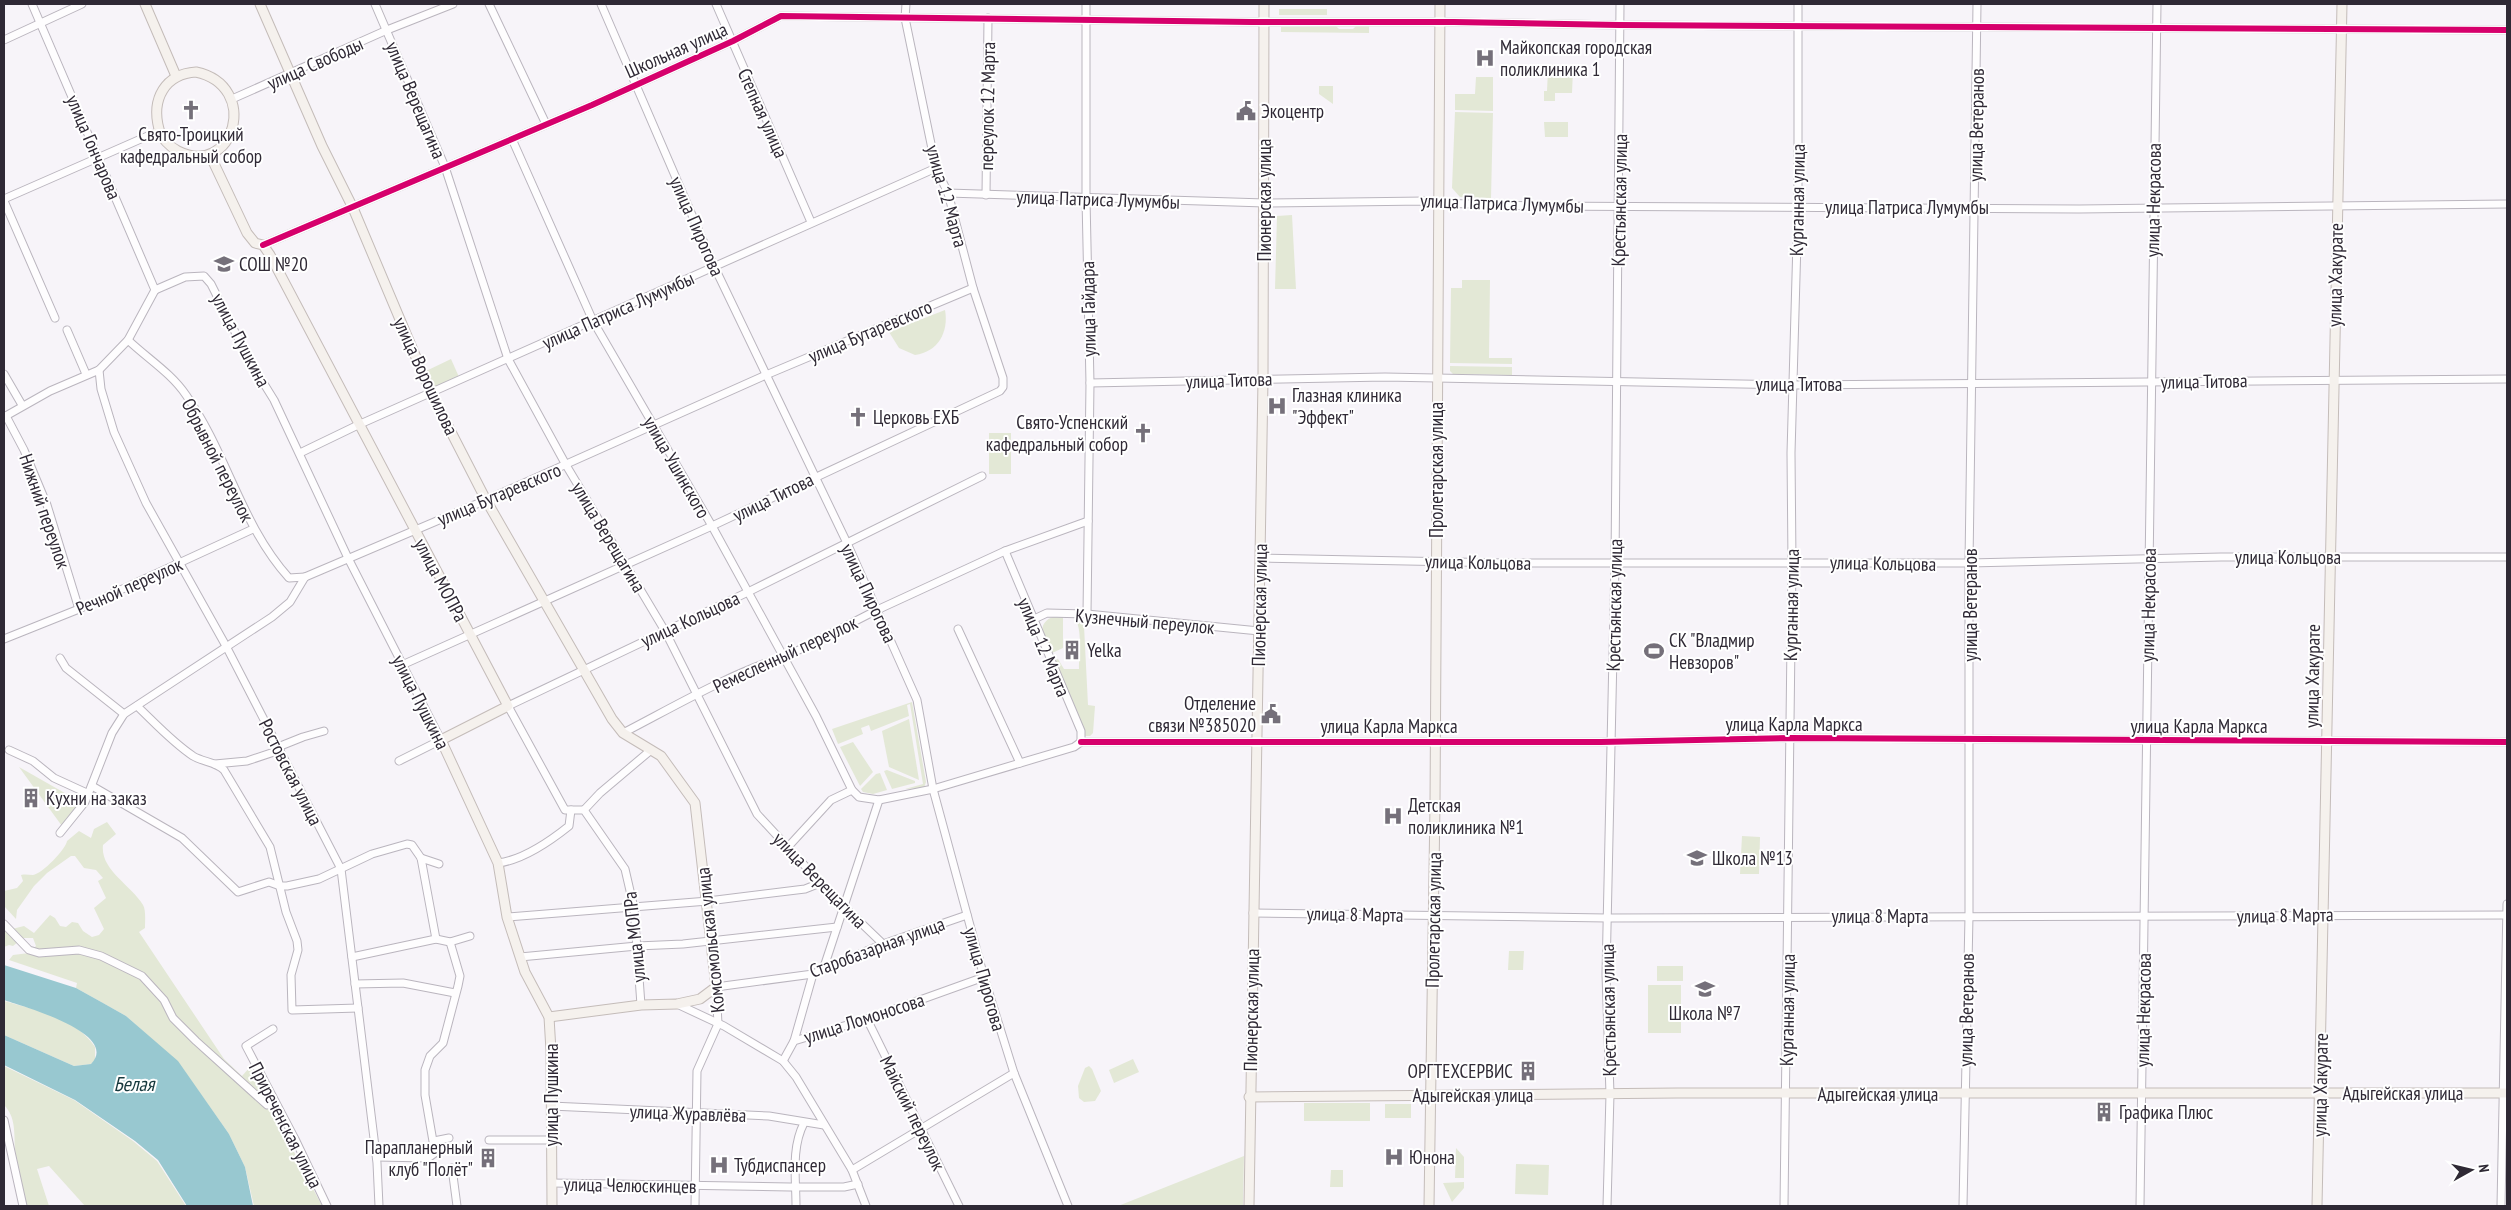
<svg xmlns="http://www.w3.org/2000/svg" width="2511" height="1210" viewBox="0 0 2511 1210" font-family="'PT Sans Narrow',sans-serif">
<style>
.green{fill:#e3e8d6}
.water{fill:#98c8d0}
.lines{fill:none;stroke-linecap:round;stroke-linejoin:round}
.minor-casing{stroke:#bab5be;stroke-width:9}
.major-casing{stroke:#c4bcb9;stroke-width:11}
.minor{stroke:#fefdfe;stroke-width:7}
.major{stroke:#f5f1ed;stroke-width:9}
.cycleway-casing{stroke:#fff;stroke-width:9}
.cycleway{stroke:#d6006c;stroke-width:6}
.labels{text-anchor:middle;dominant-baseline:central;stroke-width:4;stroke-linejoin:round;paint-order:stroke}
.poi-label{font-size:19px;fill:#2f2935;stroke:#fff;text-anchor:start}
.street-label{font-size:19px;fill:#2f2935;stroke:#fff}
.water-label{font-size:20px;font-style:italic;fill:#17393e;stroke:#fff}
</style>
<rect width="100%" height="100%" fill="#f7f4f9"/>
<g class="green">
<rect x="1279" y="9" width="48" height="6"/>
<path d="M1336,26L1339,29H1353L1356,26H1369V33L1281,32V27Z"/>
<path d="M1548,70H1573L1572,93H1555V101H1544V91H1547Z"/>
<path d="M1476,77H1493V111L1455,110V94H1475Z"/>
<path d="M1319,86H1333V104L1319,94Z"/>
<path d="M1455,112L1493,113L1491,198L1460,197L1452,188Z"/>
<path d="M1544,122H1568V137H1545Z"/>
<path d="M1292,215L1296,289H1275L1277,216Z"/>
<path d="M1462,280H1490L1489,358H1512V364L1450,363L1451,288H1462Z"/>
<path d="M945,310C949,332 938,352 915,355L899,348L889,332Z"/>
<path d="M451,359L459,377L433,388L426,371Z"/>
<path d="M1450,366L1512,367V375L1453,374L1450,371Z"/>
<rect x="989" y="433" width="22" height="41"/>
<path d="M1055,616H1063V648L1050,654C1044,640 1034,623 1055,616Z"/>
<path d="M1074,616L1079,618L1084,626L1088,705L1095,706L1093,733L1090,736H1085L1053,661L1058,659L1064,669H1079C1079,652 1083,630 1074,616Z"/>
<path d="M912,702L926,782L924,788L905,789L923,784L910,704L907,705L909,716L871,731L869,725L861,728L863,734L838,744L832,729Z"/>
<path d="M909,719L919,780L889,767L882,731Z"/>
<path d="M853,742L873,772L860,786L840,747Z"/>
<path d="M19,767L77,800L83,799L62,826Z"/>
<path d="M887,770L915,781V783L892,789L884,771Z"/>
<path d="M880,773L887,790L873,794L863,792L861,789L876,774Z"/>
<path d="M107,822L116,834L103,845C100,870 131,885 143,905C146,910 145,921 145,928L139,932L224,1059L242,1076L250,1067L322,1206H254L245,1167L229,1134L178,1062L126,1016L76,988L77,983L9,960L13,955L29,953L36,946L33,938H23L13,946L9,945L4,947V931L24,926L34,933L50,915L55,918L60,926L66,927L72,922L78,923L83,931L92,937L99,935L104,929L94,908L106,898L98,881L103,878L96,870L84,868L75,856H71L47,873L34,886L17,910L16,919L4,906V891L17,888L23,881L21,875C26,874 29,875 33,875C42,874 66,849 67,841L79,831L91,838L94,829Z"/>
<path d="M1742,836L1760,837L1759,874H1740Z"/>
<path d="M1509,951H1524L1523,970H1508Z"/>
<rect x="1657" y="966" width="26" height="15"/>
<rect x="1648" y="985" width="33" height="48"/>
<path d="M4,1001C36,1010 75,1017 95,1047V1060L91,1064L74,1066L4,1035Z"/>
<path d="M1133,1059L1139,1072L1114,1083L1109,1070Z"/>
<path d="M4,1066L74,1100L133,1141L157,1161L186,1206H85L49,1166L37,1169L49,1206H27C23,1187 17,1168 15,1149C14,1133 16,1117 4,1105Z"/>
<path d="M1089,1066L1092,1069L1101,1091L1095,1101L1084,1102L1079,1098L1078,1086L1085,1068Z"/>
<rect x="1304" y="1103" width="66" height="18"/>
<rect x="1385" y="1104" width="26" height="14"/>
<path d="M1456,1148L1464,1157V1178H1455Z"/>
<path d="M1244,1156L1243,1206H1118Z"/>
<path d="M1516,1164L1549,1165L1548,1195L1515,1194Z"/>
<path d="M1331,1170H1343V1187H1330Z"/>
<path d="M1464,1182V1188L1452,1202L1443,1183Z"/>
</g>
<path class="water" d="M4,965L76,988L103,1003L126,1016L178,1061L229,1134L245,1167L253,1206H187L158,1160L135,1141L75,1100L4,1065V1035L74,1066L91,1064C121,1033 21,1006 4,1000Z"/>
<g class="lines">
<defs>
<g id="minor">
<path d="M32,4L155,290"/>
<path d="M375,4L445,167L508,359L566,465L665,631L757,814L830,893L883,944"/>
<path d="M489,4L546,124"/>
<path d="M601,4L714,266L847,543L917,700L933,789L984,977L1014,1073L1068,1206"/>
<path d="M716,4L811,222"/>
<path d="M1086,4V199L1090,383L1087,614"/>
<path d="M4,40L82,4"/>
<path d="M232,99L387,30L453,4"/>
<path d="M512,139L593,321L712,526L816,716L852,790L859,797L879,800L933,789L1074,747L1081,742"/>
<path d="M948,193L1265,203L1425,201L1438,203L1530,206L2079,209L2507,204"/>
<path d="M986,195L988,18"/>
<path d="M4,199L159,131"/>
<path d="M4,201L55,318"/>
<path d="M263,245L592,105L733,41L781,16L1252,22H1454L1619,25L2507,30"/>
<path d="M155,290L185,277L204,276L211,284L248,358L274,400L348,558L441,740L399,761"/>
<path d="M67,330L86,374"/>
<path d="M128,340C148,359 171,373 186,395C227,453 241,525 289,578L305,577"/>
<path d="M99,370L101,389L114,432L146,503L226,646L341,869L377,1163L379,1206"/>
<path d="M4,374L22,405"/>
<path d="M1090,383L1385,377L1793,385L2507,379"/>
<path d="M6,416L24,450L47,505L79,609"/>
<path d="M4,417L50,391L99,370L128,340L155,290"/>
<path d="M300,453L358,425L936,168"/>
<path d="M1005,551L1081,731V742"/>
<path d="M1260,558L1506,563H1969L2221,557H2507"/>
<path d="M1032,620L1047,613L1087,614L1259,631"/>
<path d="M958,629L1020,763"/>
<path d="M4,639L79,609L253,529"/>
<path d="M60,658L66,668L124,714"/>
<path d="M402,665L712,526L1000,391L1003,387V378L973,288L948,193L936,168L905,18L906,4"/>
<path d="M137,706C155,723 172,742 193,756C203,762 216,762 224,770L270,847L286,912L297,941L298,950L291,975L292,1010L358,1008"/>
<path d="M623,733C677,705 731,673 789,655L877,610L1005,551L1088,521"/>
<path d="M1081,742H1601L1789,738L2507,742"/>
<path d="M278,747L303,737L324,731"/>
<path d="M9,750L33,761L54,778L89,794"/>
<path d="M215,764L247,761L280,750"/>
<path d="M92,786L182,838L238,892L269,882L280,886H287L319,879L372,854L407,844L412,845L421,858L436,939"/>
<path d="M584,810L600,793L651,750"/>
<path d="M60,833L85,802L112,733L124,714L272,617L290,602L305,577L486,500L766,375L973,288"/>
<path d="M787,848L831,800L852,790"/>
<path d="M421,858L439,864"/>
<path d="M498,863C523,860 549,842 569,826L571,810"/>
<path d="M1253,913L1607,918L2507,915"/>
<path d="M507,917L708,901L805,889L820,883"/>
<path d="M4,924L29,950L39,953L79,950L101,956L142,976L164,1000L173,1018L196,1041L267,1105L275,1103"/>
<path d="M352,957L436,939L450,942L470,936"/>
<path d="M520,957L637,946L683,944L837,927"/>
<path d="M823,970L879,800"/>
<path d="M355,984L403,983L455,993"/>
<path d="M677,1004L724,1026L783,1061L796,1077L852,1170L866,1206"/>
<path d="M641,1005L634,908L625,869L584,810H565L508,706L748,592L982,476"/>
<path d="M867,1019L959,1206"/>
<path d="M273,1029L246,1046L295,1139L327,1206"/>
<path d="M794,1041L813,974"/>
<path d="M783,1061L794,1041L867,1019L984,977"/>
<path d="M551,1106L769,1116L824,1125"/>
<path d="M4,1120L23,1206"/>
<path d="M489,1140H551"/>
<path d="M434,1141L449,1138"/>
<path d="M377,1157L428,1158L435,1153L425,1095V1070L430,1056L443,1043L458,986L460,976L450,942"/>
<path d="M452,1168L457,1206"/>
<path d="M852,1170L1014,1073"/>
<path d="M552,1183L790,1187H844L858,1184"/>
<path d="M695,1206L697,1071L718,1024L716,987L813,974L883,944L967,915"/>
<path d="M796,1206C796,1178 791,1148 804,1123"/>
<path d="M1607,1206L1610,1094L1606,974L1615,563L1620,4"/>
<path d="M1784,1206L1792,562L1791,453L1798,206V4"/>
<path d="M1963,1206L1969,916V563L1977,4"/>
<path d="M2140,1206L2157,4"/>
<path d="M2501,1206L2507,904"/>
</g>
<g id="major">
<path d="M145,4L176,76"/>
<path d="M260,4L322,146L353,208L431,393L486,500L612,719L623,733L661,756L695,803L716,987L700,999L677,1004L641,1005L549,1017"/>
<path d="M196,72C261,86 234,179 178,151C170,147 161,138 159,129C151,99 165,74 196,72Z"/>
<path d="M210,155L247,233L255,243L263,245L270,255L508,706L441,740L498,863L507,917L525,972L549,1017L551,1051L552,1206"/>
<path d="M1249,1097L1677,1093H2507"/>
<path d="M1249,1206L1263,380L1264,4"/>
<path d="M1429,1206L1435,804L1440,4"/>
<path d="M2317,1206L2342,4"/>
</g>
</defs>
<use href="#minor" class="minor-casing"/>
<use href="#major" class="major-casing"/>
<use href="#minor" class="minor"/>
<use href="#major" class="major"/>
<defs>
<g id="cycleway">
<path d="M263,245L592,105L733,41L781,16L1252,22H1454L1619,25L2507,30"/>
<path d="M1081,742H1601L1789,738L2507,742"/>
</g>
</defs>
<use href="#cycleway" class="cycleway-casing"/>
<use href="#cycleway" class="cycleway"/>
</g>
<defs>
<symbol id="hospital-bare" viewBox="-9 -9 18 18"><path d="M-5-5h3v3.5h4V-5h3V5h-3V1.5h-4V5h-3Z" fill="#75707a" stroke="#fff" stroke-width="2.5" paint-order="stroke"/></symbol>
<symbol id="church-bare" viewBox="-9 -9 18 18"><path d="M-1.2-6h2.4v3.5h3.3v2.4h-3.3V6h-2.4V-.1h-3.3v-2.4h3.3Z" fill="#75707a" stroke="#fff" stroke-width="2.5" paint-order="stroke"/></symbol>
<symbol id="civic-bare" viewBox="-9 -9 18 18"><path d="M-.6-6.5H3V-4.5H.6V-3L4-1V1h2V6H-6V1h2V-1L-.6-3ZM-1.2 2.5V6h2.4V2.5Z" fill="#75707a" stroke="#fff" stroke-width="2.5" paint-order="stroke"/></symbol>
<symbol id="school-bare" viewBox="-9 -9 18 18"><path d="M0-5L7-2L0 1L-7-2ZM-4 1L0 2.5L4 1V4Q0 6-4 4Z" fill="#75707a" stroke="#fff" stroke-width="2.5" paint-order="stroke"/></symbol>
<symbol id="building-bare" viewBox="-9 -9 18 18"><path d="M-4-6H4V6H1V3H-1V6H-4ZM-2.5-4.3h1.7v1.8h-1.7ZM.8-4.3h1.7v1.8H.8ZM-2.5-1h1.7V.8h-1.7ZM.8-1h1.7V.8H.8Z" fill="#75707a" stroke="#fff" stroke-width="2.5" paint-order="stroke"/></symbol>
<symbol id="stadium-bare" viewBox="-9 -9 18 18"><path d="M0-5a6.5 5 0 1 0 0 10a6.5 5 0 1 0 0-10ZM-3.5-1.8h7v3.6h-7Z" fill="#75707a" stroke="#fff" stroke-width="2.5" paint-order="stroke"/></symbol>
</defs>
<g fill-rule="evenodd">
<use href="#hospital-bare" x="1471" y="44" width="28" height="28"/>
<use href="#church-bare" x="177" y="96" width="28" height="28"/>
<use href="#civic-bare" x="1232" y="97" width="28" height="28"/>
<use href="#school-bare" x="210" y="250" width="28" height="28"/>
<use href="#hospital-bare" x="1263" y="392" width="28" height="28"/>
<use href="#church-bare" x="844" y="403" width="28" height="28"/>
<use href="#church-bare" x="1129" y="419" width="28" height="28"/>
<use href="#building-bare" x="1058" y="636" width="28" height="28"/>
<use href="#stadium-bare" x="1640" y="637" width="28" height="28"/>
<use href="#civic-bare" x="1257" y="700" width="28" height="28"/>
<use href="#building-bare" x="17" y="784" width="28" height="28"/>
<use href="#hospital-bare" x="1379" y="802" width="28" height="28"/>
<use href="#school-bare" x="1683" y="844" width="28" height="28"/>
<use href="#school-bare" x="1691" y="975" width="28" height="28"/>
<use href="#building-bare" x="1514" y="1057" width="28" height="28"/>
<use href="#building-bare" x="2090" y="1098" width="28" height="28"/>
<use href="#hospital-bare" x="1380" y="1143" width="28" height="28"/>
<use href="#building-bare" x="474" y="1144" width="28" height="28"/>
<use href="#hospital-bare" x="705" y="1151" width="28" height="28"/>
</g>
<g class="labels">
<g class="poi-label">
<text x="1500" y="47">Майкопская городская<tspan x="1500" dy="22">поликлиника 1</tspan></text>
<text x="1261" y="111">Экоцентр</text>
<text x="191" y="134" text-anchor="middle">Свято-Троицкий<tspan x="191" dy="22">кафедральный собор</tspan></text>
<text x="239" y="264">СОШ №20</text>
<text x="1292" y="395">Глазная клиника<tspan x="1292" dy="22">"Эффект"</tspan></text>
<text x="873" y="417">Церковь ЕХБ</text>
<text x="1128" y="422" text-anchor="end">Свято-Успенский<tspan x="1128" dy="22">кафедральный собор</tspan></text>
<text x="1669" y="640">СК "Владмир<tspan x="1669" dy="22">Невзоров"</tspan></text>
<text x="1087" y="650">Yelka</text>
<text x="1256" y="703" text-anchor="end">Отделение<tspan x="1256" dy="22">связи №385020</tspan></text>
<text x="46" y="798">Кухни на заказ</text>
<text x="1408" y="805">Детская<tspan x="1408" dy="22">поликлиника №1</tspan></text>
<text x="1712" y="858">Школа №13</text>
<text x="1705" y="1013" text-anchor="middle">Школа №7</text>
<text x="1513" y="1071" text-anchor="end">ОРГТЕХСЕРВИС</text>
<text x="2119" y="1112">Графика Плюс</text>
<text x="473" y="1147" text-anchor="end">Парапланерный<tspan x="473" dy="22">клуб "Полёт"</tspan></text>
<text x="1409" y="1157">Юнона</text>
<text x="734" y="1165">Тубдиспансер</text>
</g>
<g class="street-label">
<text transform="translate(676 50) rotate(-24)">Школьная улица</text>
<text transform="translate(315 63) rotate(-24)">улица Свободы</text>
<text transform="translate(416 100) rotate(67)">улица Верещагина</text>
<text transform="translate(987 106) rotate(-89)">переулок 12 Марта</text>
<text transform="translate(763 113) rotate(66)">Степная улица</text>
<text transform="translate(1976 125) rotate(-89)">улица Ветеранов</text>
<text transform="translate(94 147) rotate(67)">улица Гончарова</text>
<text transform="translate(947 196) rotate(74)">улица 12 Марта</text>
<text transform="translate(1098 199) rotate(2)">улица Патриса Лумумбы</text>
<text transform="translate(1264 200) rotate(-90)">Пионерская улица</text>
<text transform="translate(1619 200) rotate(-89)">Крестьянская улица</text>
<text transform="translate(1797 200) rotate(-89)">Курганная улица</text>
<text transform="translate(2153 200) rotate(-89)">улица Некрасова</text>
<text transform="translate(1502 203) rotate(2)">улица Патриса Лумумбы</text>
<text x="1907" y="207">улица Патриса Лумумбы</text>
<text transform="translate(697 226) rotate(66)">улица Пирогова</text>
<text transform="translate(2335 275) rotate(-89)">улица Хакурате</text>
<text transform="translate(1088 309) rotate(-91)">улица Гайдара</text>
<text transform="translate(618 310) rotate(-24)">улица Патриса Лумумбы</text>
<text transform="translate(870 331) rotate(-23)">улица Бутаревского</text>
<text transform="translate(241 340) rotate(62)">улица Пушкина</text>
<text transform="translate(426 376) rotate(65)">улица Ворошилова</text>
<text transform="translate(1229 380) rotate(-2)">улица Титова</text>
<text transform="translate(2204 381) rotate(-1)">улица Титова</text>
<text x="1799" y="384">улица Титова</text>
<text transform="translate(218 460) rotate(63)">Обрывной переулок</text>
<text transform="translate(677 467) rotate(60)">улица Ушинского</text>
<text transform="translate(1436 470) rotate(-90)">Пролетарская улица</text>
<text transform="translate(499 494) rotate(-23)">улица Бутаревского</text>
<text transform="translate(773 497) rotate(-26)">улица Титова</text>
<text transform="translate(45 511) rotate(71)">Нижний переулок</text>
<text transform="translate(609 537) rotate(59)">улица Верещагина</text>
<text x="2288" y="557">улица Кольцова</text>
<text transform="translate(1478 562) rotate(1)">улица Кольцова</text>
<text transform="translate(1883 563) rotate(1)">улица Кольцова</text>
<text transform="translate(441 580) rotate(62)">улица МОПРа</text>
<text transform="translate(129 586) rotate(-24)">Речной переулок</text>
<text transform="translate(869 593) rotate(65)">улица Пирогова</text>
<text transform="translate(1259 605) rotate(-89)">Пионерская улица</text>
<text transform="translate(1614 605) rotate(-89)">Крестьянская улица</text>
<text transform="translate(1791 605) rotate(-89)">Курганная улица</text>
<text transform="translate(1970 605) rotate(-90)">улица Ветеранов</text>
<text transform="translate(2148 605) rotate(-89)">улица Некрасова</text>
<text transform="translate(690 619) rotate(-25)">улица Кольцова</text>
<text transform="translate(1145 621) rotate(5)">Кузнечный переулок</text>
<text transform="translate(1044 647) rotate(67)">улица 12 Марта</text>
<text transform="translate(785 654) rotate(-25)">Ремесленный переулок</text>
<text transform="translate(2312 676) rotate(-89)">улица Хакурате</text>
<text transform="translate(421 702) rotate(63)">улица Пушкина</text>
<text x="1794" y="724">улица Карла Маркса</text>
<text x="1389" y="726">улица Карла Маркса</text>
<text x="2199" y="726">улица Карла Маркса</text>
<text transform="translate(291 772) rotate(63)">Ростовская улица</text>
<text transform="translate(820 880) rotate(46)">улица Верещагина</text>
<text transform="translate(1355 914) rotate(1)">улица 8 Марта</text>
<text transform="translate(2285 915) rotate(-1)">улица 8 Марта</text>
<text x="1880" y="916">улица 8 Марта</text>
<text transform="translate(1433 920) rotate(-89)">Пролетарская улица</text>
<text transform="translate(634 937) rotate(-96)">улица МОПРа</text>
<text transform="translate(710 940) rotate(-96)">Комсомольская улица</text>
<text transform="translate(877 947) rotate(-20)">Старобазарная улица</text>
<text transform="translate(985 979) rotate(74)">улица Пирогова</text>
<text transform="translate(1251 1010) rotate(-89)">Пионерская улица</text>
<text transform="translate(1608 1010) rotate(-91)">Крестьянская улица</text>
<text transform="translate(1787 1010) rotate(-89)">Курганная улица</text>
<text transform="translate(1966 1010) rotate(-89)">улица Ветеранов</text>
<text transform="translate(2143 1010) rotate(-89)">улица Некрасова</text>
<text transform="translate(864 1018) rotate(-18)">улица Ломоносова</text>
<text transform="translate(2320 1085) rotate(-89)">улица Хакурате</text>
<text x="2403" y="1093">Адыгейская улица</text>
<text x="1878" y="1094">Адыгейская улица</text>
<text transform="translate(551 1095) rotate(-90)">улица Пушкина</text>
<text x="1473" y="1095">Адыгейская улица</text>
<text transform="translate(688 1113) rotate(2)">улица Журавлёва</text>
<text transform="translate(913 1113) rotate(64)">Майский переулок</text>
<text transform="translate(286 1125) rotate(63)">Приреченская улица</text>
<text transform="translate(630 1185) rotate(1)">улица Челюскинцев</text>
</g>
<g class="water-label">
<text x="134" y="1084">Белая</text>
</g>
</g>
<rect width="2511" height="1210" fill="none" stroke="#2f2935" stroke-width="10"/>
<g transform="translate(2471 1170) rotate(82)" stroke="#ffffff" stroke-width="4" paint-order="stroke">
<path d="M0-4L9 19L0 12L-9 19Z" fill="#2f2935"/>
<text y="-8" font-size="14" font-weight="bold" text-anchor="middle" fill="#2f2935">N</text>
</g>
</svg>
